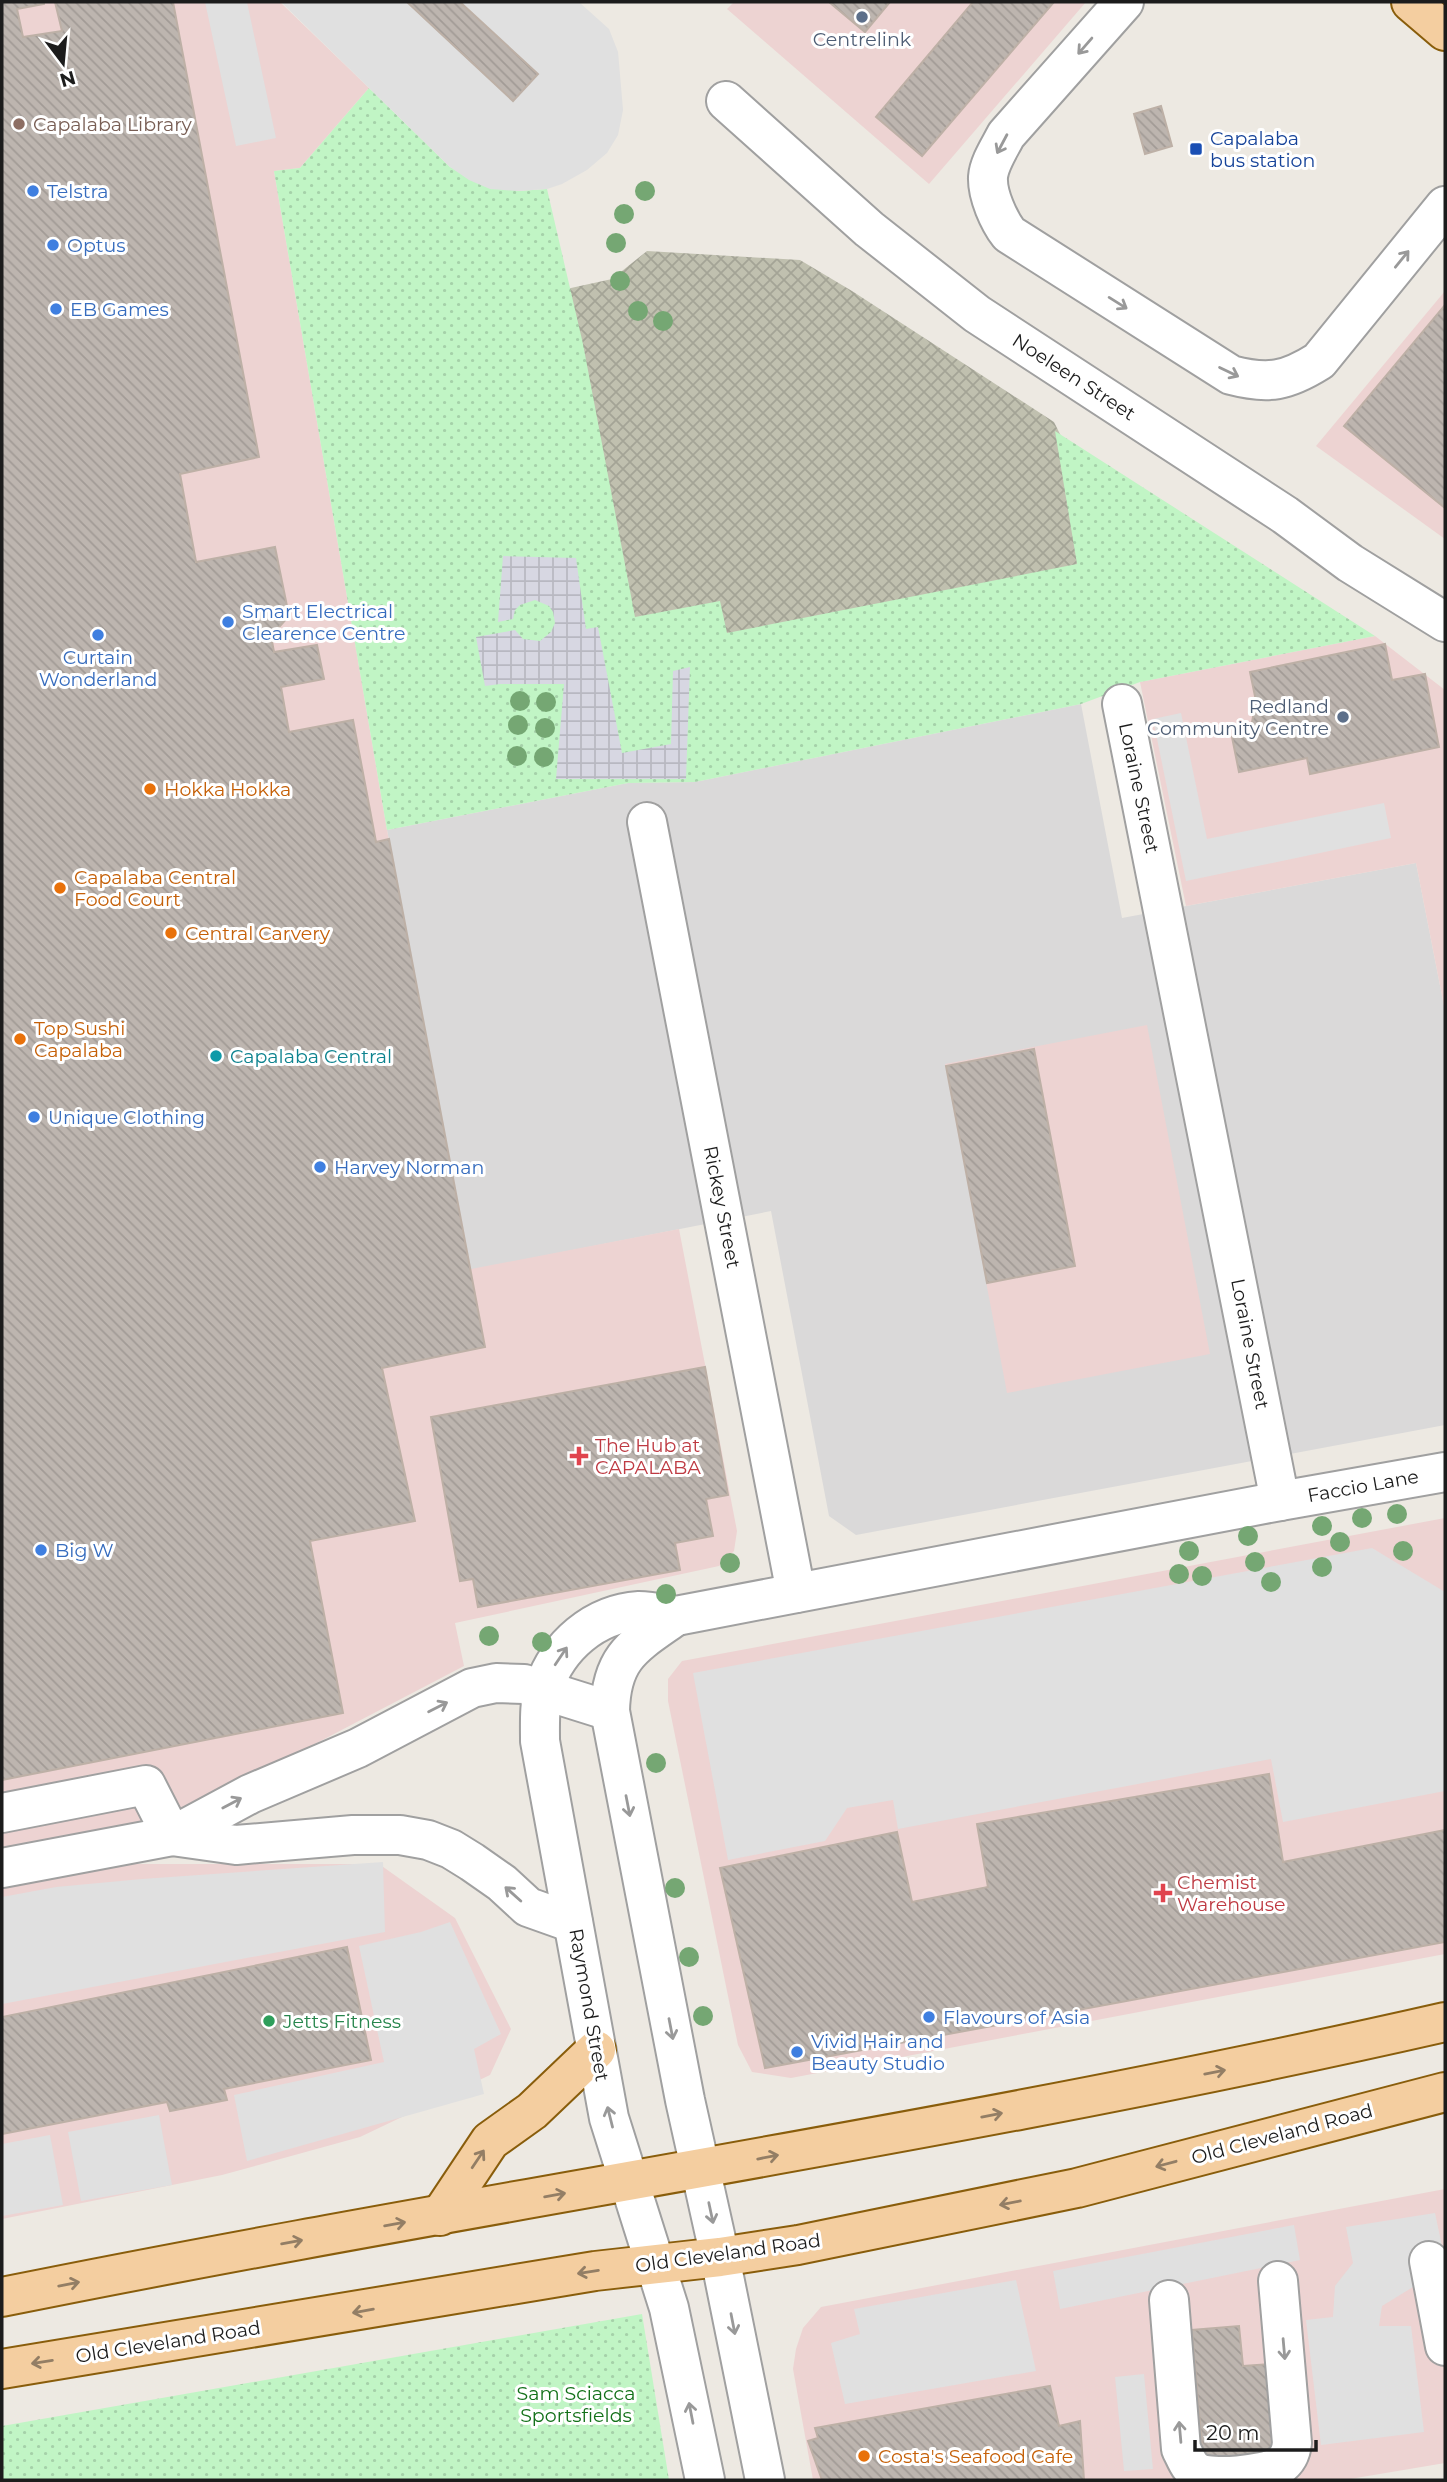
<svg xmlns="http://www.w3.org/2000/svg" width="1447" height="2482" viewBox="0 0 1447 2482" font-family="Montserrat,sans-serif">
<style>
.residential{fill:#dad9d9}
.commercial{fill:#edd3d2}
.construction{fill:url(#construction-cross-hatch)}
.park{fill:url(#park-dots)}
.parking{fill:#e0e0e0}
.plaza{fill:url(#plaza-grid)}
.building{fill:url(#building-back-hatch);stroke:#bdb0a6;stroke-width:2}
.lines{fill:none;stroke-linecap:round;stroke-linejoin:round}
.minor-casing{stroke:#a0a0a0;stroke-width:42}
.major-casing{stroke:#895d0b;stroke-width:42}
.minor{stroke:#fff;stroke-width:38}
.major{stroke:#f4cea0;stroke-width:38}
.tree{fill:#75a773}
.oneway{stroke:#999}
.oneway2{stroke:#937e65}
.service-dot{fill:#5c6f8a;stroke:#fff;stroke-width:2.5}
.education-dot{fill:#8d6e63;stroke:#fff;stroke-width:2.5}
.transit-dot{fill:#1a4fb4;stroke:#fff;stroke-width:2.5}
.shop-dot{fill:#3f7fe0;stroke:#fff;stroke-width:2.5}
.food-dot{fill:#e8710a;stroke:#fff;stroke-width:2.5}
.culture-dot{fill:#0f9aa8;stroke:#fff;stroke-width:2.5}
.health-dot{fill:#e0444e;stroke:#fff;stroke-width:2.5}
.leisure-dot{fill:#2e9e5b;stroke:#fff;stroke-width:2.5}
.labels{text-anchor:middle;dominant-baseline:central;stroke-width:6;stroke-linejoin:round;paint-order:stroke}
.service-label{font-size:19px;fill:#4e5e75;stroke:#fff}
.education-label{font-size:19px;fill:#785e54;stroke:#fff;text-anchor:start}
.transit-label{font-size:19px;fill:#164399;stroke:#fff;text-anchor:start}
.shop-label{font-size:19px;fill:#366cbe;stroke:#fff;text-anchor:start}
.street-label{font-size:19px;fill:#1c1c1c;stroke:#fff}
.food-label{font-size:19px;fill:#c56008;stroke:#fff;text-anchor:start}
.culture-label{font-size:19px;fill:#0d838f;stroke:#fff;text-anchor:start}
.health-label{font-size:19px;fill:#be3a42;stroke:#fff;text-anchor:start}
.leisure-label{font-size:19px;fill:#27864d;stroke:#fff;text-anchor:start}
.park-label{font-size:19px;fill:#137119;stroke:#fff}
</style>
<defs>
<pattern id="construction-cross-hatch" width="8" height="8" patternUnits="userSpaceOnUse" patternTransform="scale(1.75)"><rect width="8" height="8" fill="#c0c0af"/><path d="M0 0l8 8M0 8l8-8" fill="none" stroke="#a4a496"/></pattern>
<pattern id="park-dots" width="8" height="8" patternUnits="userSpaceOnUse" patternTransform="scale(1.75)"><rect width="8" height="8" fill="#c1f5c5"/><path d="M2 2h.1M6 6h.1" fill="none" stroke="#a5d1a9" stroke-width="1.8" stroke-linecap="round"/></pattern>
<pattern id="plaza-grid" width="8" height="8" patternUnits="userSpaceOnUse" patternTransform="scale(1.75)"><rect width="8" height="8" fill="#d7d7e2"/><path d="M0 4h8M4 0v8" fill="none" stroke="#b8b8c1"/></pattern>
<pattern id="building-back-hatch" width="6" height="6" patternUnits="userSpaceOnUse" patternTransform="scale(1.75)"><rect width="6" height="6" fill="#bdb5af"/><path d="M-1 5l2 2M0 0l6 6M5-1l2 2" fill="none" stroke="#a29b96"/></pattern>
</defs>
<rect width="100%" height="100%" fill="#ede9e2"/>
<path class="residential" d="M1081,704L1122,918L1416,863L1445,1011V1425L856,1535L829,1516L771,1211L471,1270L387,830L628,783L695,782Z"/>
<g class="commercial">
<path d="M2,2H280L369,88L300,168L274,171L387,830L471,1269L679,1229L737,1531L734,1551L719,1566L455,1623L464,1666L198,1805L130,1864H379L455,1918L511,2029L490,2075L360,2137L222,2175L2,2219Z"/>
<path d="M734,2H1086L929,184L727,9Z"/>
<path d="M1445,291V539L1316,446Z"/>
<path d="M1375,636L1445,690V1011L1416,863L1186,906L1140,682Z"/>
<path d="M1147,1025L1210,1354L1007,1393L945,1064Z"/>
<path d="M1445,1518V1954L791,2078L752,2072L738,2045L668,1701V1679L682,1661Z"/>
<path d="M1445,2189V2463L1344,2480H813L793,2369L796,2349L803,2328L821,2307Z"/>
</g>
<path class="construction" d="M647,251L800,260L852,291L1054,422L1122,559L613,679L539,295L612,279Z"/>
<g class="park">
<path d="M369,88L450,167L518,191L547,189L583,344L635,617L720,601L727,633L1077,564L1055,431L1375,636L1140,682L1081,704L695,782L628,783L387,830L274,171L300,168Z"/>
<path d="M642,2314L669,2480H2V2426Z"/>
</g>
<g class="parking">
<path d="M205,2H247L276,138L236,146Z"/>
<path d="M281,2H579L609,29L618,52L623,110L618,135L607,153L587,170L562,184L547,189L518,191L490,189L469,180L450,167Z"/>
<path d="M1181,713L1207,839L1384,803L1391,838L1186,881L1153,719Z"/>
<path d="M1372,1548L1445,1592V1791L1283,1822L1271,1759L898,1829L893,1800L847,1808L825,1841L728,1860L693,1673Z"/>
<path d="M383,1862L385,1932L2,2004V1897L56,1887L142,1879Z"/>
<path d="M450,1922L501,2034L474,2049L484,2094L247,2161L234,2095L384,2062L359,1946L421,1932Z"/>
<path d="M159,2115L172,2185L81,2201L68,2132Z"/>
<path d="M50,2135L63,2205L2,2216V2144Z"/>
<path d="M1435,2213L1442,2246H1445V2281L1413,2287L1382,2306L1379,2326H1411L1424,2432L1321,2445L1306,2320L1333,2317L1335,2286L1353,2263L1346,2227Z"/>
<path d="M1294,2225L1300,2260L1060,2309L1053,2271Z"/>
<path d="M1016,2280L1036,2371L845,2404L831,2343L860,2334L854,2309Z"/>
<path d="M1144,2374L1153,2469L1124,2471L1115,2377Z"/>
</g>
<path class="plaza" d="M503,556L576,558L586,629L598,627L622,753L671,744L673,671L690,667L686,779H556L564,684H500L485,686L476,637L515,630L523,639L540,641L551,632L555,623L553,612L549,606L535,600L520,605L515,610L513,619L498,622Z"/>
<g class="building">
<path d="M2,2H44V4L17,9L23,37L62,31L55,2H173L259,457L180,474L196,562L275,547L289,616L271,636L274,652L317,645L324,679L281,687L289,732L353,720L376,842L389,839L485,1347L382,1368L415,1521L310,1541L343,1713L2,1780Z"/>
<path d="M407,2H460L538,74L513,101Z"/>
<path d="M829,2H890L865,32Z"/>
<path d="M973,2H1054L922,156L876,117Z"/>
<path d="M1161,106L1172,146L1145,154L1134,114Z"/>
<path d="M1445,305V508L1344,426Z"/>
<path d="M1385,644L1392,680L1425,674L1439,747L1310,774L1307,758L1239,772L1232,737L1250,733L1256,701L1250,672Z"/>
<path d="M1034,1049L1075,1266L987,1283L946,1066Z"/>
<path d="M705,1367L728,1495L706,1499L713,1536L675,1543L680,1570L478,1607L473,1579L460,1581L431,1417Z"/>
<path d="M1269,1774L1283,1862L1445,1830V1942L765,2068L720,1868L897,1832L912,1902L988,1887L977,1824Z"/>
<path d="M347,1947L371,2060L224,2089L227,2100L170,2111L167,2102L2,2134V2017Z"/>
<path d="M1239,2326L1243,2366L1270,2364L1277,2453L1203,2459L1192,2330Z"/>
<path d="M1050,2386L1059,2426L1080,2421L1084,2480H822L808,2441L818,2438L815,2428Z"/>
</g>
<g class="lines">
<defs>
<g id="minor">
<path d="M1124,2L1006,135C1000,147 989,163 988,177C987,195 999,221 1009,234L1231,375C1269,385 1287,381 1319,361L1445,206"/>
<path d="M726,101L869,229L977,314L1285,515L1350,563L1445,622"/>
<path d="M647,822L796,1593"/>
<path d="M1280,1501L1445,1472"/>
<path d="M676,1616C635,1645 611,1656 610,1711L685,2100L720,2257L765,2480"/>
<path d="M2,1813L146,1785L172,1836"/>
<path d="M172,1836L236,1845L353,1835H400L428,1840L451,1849L472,1862L502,1883L528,1907L573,1923"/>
<path d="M2,1868L172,1836L250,1794L358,1748L472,1688L496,1683L524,1684L610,1711"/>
<path d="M1429,2261L1445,2346"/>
<path d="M1169,2300L1181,2449C1186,2458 1188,2467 1197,2472C1211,2480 1265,2475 1279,2466C1288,2460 1291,2453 1292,2443L1278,2281"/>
<path d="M705,2480L669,2308L609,2118L540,1741C540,1723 539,1704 544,1687C558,1646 594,1614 639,1611C651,1611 664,1614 676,1616L1280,1501L1122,704"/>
</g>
<g id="major">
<path d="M1411,2L1445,31"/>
<path d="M440,2216L490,2141L532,2111L596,2050"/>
<path d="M2,2297C482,2200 967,2131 1445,2022"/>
<path d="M2,2369L595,2271L720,2257L798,2245L1077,2188L1445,2092"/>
</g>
</defs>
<use href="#minor" class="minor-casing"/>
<use href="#major" class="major-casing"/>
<use href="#minor" class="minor"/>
<use href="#major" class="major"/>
</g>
<g class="tree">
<circle cx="645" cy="191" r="10"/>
<circle cx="624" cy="214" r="10"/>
<circle cx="616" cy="243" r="10"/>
<circle cx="620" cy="281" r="10"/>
<circle cx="638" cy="311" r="10"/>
<circle cx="663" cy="321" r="10"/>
<circle cx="520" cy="701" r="10"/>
<circle cx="546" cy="702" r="10"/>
<circle cx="518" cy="725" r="10"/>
<circle cx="545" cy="728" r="10"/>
<circle cx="517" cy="756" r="10"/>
<circle cx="544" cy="757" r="10"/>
<circle cx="1397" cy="1514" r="10"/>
<circle cx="1362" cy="1518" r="10"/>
<circle cx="1322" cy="1526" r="10"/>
<circle cx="1248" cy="1536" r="10"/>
<circle cx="1340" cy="1542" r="10"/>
<circle cx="1189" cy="1551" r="10"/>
<circle cx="1403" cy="1551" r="10"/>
<circle cx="1255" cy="1562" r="10"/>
<circle cx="730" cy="1563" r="10"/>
<circle cx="1322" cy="1567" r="10"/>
<circle cx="1179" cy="1574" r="10"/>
<circle cx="1202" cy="1576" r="10"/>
<circle cx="1271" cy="1582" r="10"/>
<circle cx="666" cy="1594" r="10"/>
<circle cx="489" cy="1636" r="10"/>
<circle cx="542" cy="1642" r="10"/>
<circle cx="656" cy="1763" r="10"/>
<circle cx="675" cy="1888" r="10"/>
<circle cx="689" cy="1957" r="10"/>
<circle cx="703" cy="2016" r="10"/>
</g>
<defs><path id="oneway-shaft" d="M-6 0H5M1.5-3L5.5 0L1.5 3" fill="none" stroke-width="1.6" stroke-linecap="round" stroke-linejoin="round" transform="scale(1.75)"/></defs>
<g class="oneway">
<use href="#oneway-shaft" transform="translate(1085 46) rotate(131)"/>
<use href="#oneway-shaft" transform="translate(1002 144) rotate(118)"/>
<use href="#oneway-shaft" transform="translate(1402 259) rotate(-51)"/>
<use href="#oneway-shaft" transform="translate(1118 303) rotate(32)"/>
<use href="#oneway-shaft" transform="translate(1229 372) rotate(26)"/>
<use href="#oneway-shaft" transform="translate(561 1656) rotate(-56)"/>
<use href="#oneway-shaft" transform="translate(438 1707) rotate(-27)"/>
<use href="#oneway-shaft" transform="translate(232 1803) rotate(-28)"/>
<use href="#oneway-shaft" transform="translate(628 1806) rotate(79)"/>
<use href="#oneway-shaft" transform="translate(513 1894) rotate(-138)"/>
<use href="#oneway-shaft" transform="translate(671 2029) rotate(79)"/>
<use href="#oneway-shaft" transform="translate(610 2117) rotate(-104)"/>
<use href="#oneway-shaft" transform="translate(711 2213) rotate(78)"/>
<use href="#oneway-shaft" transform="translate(733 2324) rotate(79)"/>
<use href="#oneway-shaft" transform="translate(1284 2349) rotate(85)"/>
<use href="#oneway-shaft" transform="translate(691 2413) rotate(-101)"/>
<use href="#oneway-shaft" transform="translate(1180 2432) rotate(-95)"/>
</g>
<g class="oneway2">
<use href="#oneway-shaft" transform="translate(1215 2072) rotate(-11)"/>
<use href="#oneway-shaft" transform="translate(992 2115) rotate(-11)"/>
<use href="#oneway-shaft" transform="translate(768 2157) rotate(-11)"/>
<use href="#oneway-shaft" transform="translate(478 2159) rotate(-56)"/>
<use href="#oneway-shaft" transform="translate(1166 2164) rotate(165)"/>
<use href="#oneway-shaft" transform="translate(555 2195) rotate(-10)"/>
<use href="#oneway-shaft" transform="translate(1010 2203) rotate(169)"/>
<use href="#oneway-shaft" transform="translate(395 2224) rotate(-10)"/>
<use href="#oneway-shaft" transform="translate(292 2242) rotate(-10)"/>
<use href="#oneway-shaft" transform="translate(588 2272) rotate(171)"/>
<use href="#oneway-shaft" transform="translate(69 2284) rotate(-11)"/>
<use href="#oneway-shaft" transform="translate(363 2311) rotate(170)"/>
<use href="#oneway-shaft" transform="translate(42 2362) rotate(171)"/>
</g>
<g class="service-dot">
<circle cx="862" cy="17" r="7"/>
<circle cx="1343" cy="717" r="7"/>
</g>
<circle class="education-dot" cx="19" cy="124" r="7"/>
<rect class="transit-dot" x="1189" y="142" width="14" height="14" rx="3.5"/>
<g class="shop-dot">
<circle cx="33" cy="191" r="7"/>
<circle cx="53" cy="245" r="7"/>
<circle cx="56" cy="309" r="7"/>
<circle cx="228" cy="622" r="7"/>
<circle cx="98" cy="635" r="7"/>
<circle cx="34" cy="1117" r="7"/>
<circle cx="320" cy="1167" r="7"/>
<circle cx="41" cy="1550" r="7"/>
<circle cx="929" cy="2017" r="7"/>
<circle cx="797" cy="2052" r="7"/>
</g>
<g class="food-dot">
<circle cx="150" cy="789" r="7"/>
<circle cx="60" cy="888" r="7"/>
<circle cx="171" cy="933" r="7"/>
<circle cx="20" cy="1039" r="7"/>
<circle cx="864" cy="2456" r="7"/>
</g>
<circle class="culture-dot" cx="216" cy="1056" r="7"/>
<g class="health-dot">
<path d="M575.5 1445.5h7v7h7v7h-7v7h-7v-7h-7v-7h7z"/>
<path d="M1159.5 1882.5h7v7h7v7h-7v7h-7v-7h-7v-7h7z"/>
</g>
<circle class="leisure-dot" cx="269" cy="2021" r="7"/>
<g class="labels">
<g class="service-label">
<text x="862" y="39">Centrelink</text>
<text x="1329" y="706" text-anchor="end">Redland<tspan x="1329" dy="22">Community Centre</tspan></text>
</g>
<g class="education-label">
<text x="33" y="124">Capalaba Library</text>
</g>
<g class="transit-label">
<text x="1210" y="138">Capalaba<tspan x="1210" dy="22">bus station</tspan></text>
</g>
<g class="shop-label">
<text x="47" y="191">Telstra</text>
<text x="67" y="245">Optus</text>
<text x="70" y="309">EB Games</text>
<text x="242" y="611">Smart Electrical<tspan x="242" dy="22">Clearence Centre</tspan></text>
<text x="98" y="657" text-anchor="middle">Curtain<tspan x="98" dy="22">Wonderland</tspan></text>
<text x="48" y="1117">Unique Clothing</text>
<text x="334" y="1167">Harvey Norman</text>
<text x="55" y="1550">Big W</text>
<text x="943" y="2017">Flavours of Asia</text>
<text x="811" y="2041">Vivid Hair and<tspan x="811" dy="22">Beauty Studio</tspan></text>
</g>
<g class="street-label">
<text transform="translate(1074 377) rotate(33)">Noeleen Street</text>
<text transform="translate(1139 788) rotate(78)">Loraine Street</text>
<text transform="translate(722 1207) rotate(79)">Rickey Street</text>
<text transform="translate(1250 1344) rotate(79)">Loraine Street</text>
<text transform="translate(1363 1486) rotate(-10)">Faccio Lane</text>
<text transform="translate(589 2005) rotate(80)">Raymond Street</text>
<text transform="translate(1282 2134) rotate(-15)">Old Cleveland Road</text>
<text transform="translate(728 2253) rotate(-8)">Old Cleveland Road</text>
<text transform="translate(168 2342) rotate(-9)">Old Cleveland Road</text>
</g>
<g class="food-label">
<text x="164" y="789">Hokka Hokka</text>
<text x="74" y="877">Capalaba Central<tspan x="74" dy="22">Food Court</tspan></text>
<text x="185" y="933">Central Carvery</text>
<text x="34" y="1028">Top Sushi<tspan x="34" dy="22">Capalaba</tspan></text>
<text x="878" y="2456">Costa's Seafood Cafe</text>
</g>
<g class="culture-label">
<text x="230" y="1056">Capalaba Central</text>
</g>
<g class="health-label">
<text x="595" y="1445">The Hub at<tspan x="595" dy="22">CAPALABA</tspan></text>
<text x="1177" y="1882">Chemist<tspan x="1177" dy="22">Warehouse</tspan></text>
</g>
<g class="leisure-label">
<text x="283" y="2021">Jetts Fitness</text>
</g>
<g class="park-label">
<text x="576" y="2393">Sam Sciacca<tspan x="576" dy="22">Sportsfields</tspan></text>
</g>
</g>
<rect width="1447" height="2482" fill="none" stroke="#1c1c1c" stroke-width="7"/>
<g transform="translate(63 63) rotate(164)" stroke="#ffffff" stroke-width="5" paint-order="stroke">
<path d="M0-5L12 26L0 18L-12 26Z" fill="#1c1c1c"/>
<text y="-10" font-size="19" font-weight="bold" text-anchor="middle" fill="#1c1c1c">N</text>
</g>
<path d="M1195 2440v10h121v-10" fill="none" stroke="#1c1c1c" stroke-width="3.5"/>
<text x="1206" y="2440" font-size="21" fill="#1c1c1c" stroke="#ffffff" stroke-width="5" paint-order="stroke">20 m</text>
</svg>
